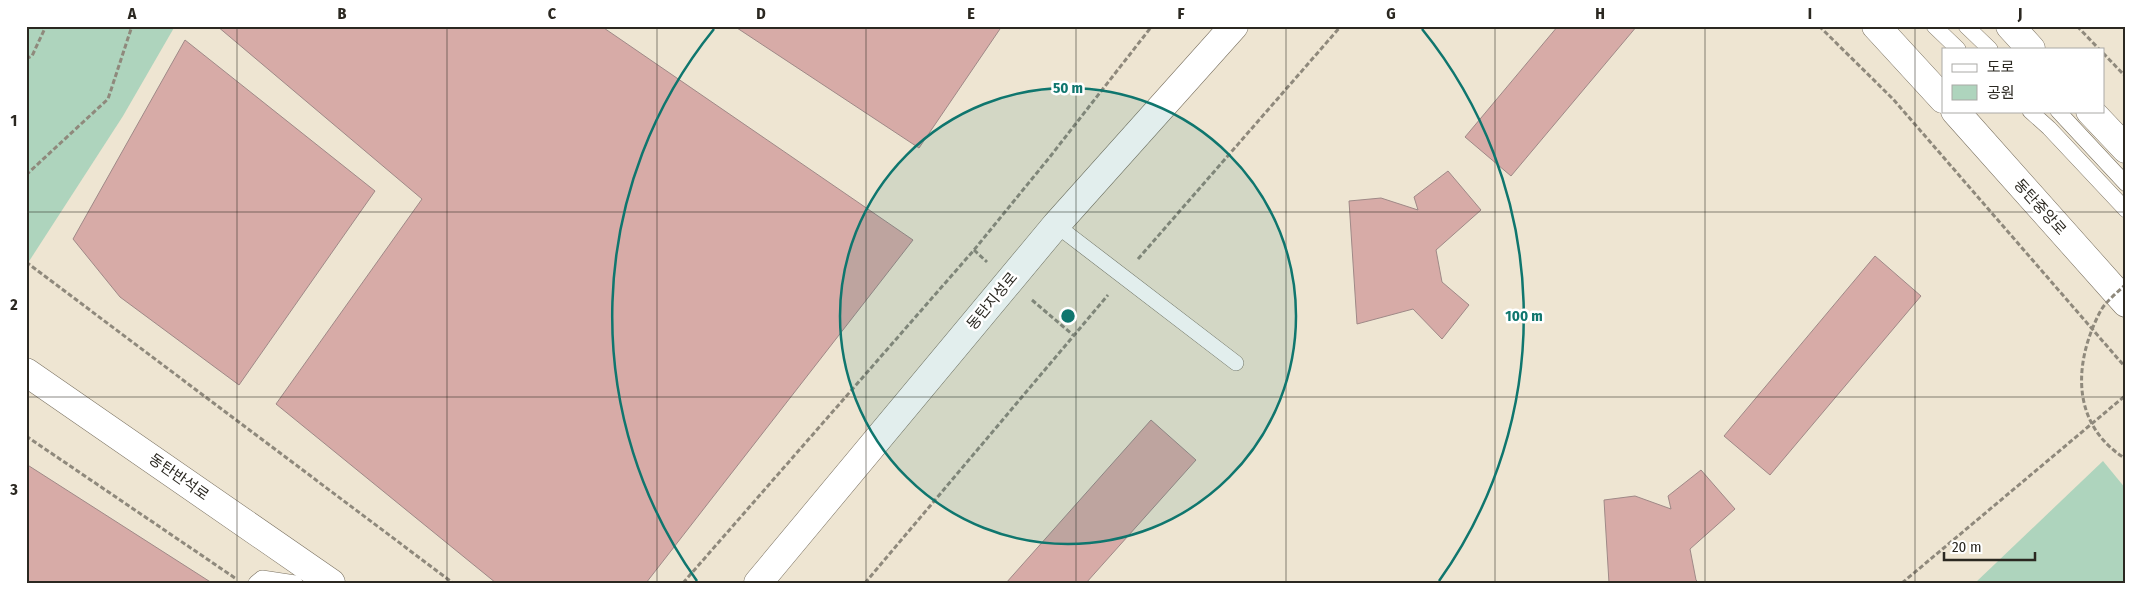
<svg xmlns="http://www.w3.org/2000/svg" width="2152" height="609" viewBox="0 0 2152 609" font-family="'Fira Sans Condensed','Noto Sans KR',sans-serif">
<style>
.green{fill:#aed4bd}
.building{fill:#d7aba7;stroke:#9f8987}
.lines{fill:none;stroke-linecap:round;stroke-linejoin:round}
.lane-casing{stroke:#7a7161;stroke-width:16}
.secondary-casing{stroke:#7a7161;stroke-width:29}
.path{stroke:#8f897c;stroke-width:3;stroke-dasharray:5 2.5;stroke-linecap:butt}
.lane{stroke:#fff;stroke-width:15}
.secondary{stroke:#fff;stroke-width:28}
.path-bridge{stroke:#8f897c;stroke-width:3;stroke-dasharray:5 2.5;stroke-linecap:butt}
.grid{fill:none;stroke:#2b2821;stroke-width:1;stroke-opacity:0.55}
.ring{fill:none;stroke:#0f766e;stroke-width:2.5}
.labels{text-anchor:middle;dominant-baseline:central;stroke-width:5;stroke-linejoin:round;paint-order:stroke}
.street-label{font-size:15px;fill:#2b2821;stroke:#fff}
.centre{fill:#0f766e;stroke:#fff;stroke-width:2.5}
.ring-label{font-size:15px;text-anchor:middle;font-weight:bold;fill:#0f766e;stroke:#fff;stroke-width:5;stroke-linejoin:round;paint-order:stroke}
.neatline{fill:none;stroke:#2b2821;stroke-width:2}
.grid-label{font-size:16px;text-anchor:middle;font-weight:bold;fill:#2b2821}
</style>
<rect width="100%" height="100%" fill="#eee5d2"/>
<g class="green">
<path d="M26,26H175L123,116L26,266Z"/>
<path d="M2103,461L2126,489V583H1975Z"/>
</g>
<g class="building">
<path d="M217,26H601L913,240L646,583H496L276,404L422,199Z"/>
<path d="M734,26H1002L919,148Z"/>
<path d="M1558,26H1637L1511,176L1465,137Z"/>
<path d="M185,40L375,191L239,385L120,297L73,239Z"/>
<path d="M1448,171L1481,210L1436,250L1442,282L1469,305L1442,339L1413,309L1357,324L1349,201L1381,198L1418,210L1414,197Z"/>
<path d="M1875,256L1921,296L1770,475L1724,436Z"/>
<path d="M1151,420L1196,460L1086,583H1006Z"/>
<path d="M26,464L212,583H26Z"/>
<path d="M1701,470L1735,509L1690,549L1696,580L1699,583H1609L1604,500L1635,496L1671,509L1668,496Z"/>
</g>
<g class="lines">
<defs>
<g id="lane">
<path d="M1934,26L1958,49"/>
<path d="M1966,26L1990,49"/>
<path d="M2030,111L2049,128L2126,210"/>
<path d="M2058,111L2126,184"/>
<path d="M1056,225L1236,363"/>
<path d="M256,583L262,578L295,583"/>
</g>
<g id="secondary">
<path d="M1876,26L1943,99"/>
<path d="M2010,26L2031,49"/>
<path d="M1955,111L2126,303"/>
<path d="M2090,111L2126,149"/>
<path d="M26,372L331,583"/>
<path d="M758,583L1056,225L1234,26"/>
</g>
</defs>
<use href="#lane" class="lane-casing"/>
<use href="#secondary" class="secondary-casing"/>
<g class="path">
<path d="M1819,26L1893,99L2126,368"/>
<path d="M2077,26L2099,49"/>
<path d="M2103,53L2126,77"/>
<path d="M26,59L32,56L46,26"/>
<path d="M26,175L108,99L132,26"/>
<path d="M974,250L987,262"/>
<path d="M1138,259L1341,26"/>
<path d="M26,262L453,583"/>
<path d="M1032,300L1073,335"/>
<path d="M26,436L235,578"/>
<path d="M683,583L974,250L1049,158L1152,26"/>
<path d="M865,583L1108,295"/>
<path d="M1902,583L2126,395"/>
</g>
<use href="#lane" class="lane"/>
<use href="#secondary" class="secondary"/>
<path class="path-bridge" d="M2126,284C2118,292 2105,302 2100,312C2073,364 2071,425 2126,459"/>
</g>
<path class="grid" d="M237,26V583M447,26V583M657,26V583M866,26V583M1076,26V583M1286,26V583M1495,26V583M1705,26V583M1915,26V583M26,212H2126M26,397H2126"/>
<circle cx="1068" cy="316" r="228" fill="#0f766e" fill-opacity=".12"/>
<g class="ring">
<circle cx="1068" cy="316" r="228"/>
<path d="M697 581A456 456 0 0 1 714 29M1422 29A456 456 0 0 1 1439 581"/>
</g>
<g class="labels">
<g class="street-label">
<text transform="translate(2040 207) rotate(48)">동탄중앙로</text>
<text transform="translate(992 301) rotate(-50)">동탄지성로</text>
<text transform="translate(179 477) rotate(35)">동탄반석로</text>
</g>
</g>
<circle cx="1068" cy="316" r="8" class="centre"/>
<g class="ring-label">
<text x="1068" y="93">50 m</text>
<text x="1524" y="321">100 m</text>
</g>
<rect width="2152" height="609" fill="none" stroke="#ffffff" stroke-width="55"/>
<rect x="1942" y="48" width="162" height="65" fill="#ffffff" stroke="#aaa9a6"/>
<rect x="1952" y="64" width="25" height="8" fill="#ffffff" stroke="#aaa9a6"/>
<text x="1987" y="72" font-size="15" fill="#2b2821">도로</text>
<rect x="1952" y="85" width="25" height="15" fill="#aed4bd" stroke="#aaa9a6"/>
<text x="1987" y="98" font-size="15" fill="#2b2821">공원</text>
<path d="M1944 552v8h91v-8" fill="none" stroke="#2b2821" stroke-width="2.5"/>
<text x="1952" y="552" font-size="15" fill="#2b2821" stroke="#ffffff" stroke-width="4" paint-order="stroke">20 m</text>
<rect x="28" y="28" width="2096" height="554" class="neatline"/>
<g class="grid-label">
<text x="132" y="19">A</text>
<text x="342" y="19">B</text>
<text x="552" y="19">C</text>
<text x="761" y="19">D</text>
<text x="971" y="19">E</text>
<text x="1181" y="19">F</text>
<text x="1391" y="19">G</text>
<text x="1600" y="19">H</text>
<text x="1810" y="19">I</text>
<text x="2020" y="19">J</text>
<text x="14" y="126">1</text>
<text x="14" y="310">2</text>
<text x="14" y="495">3</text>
</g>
</svg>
